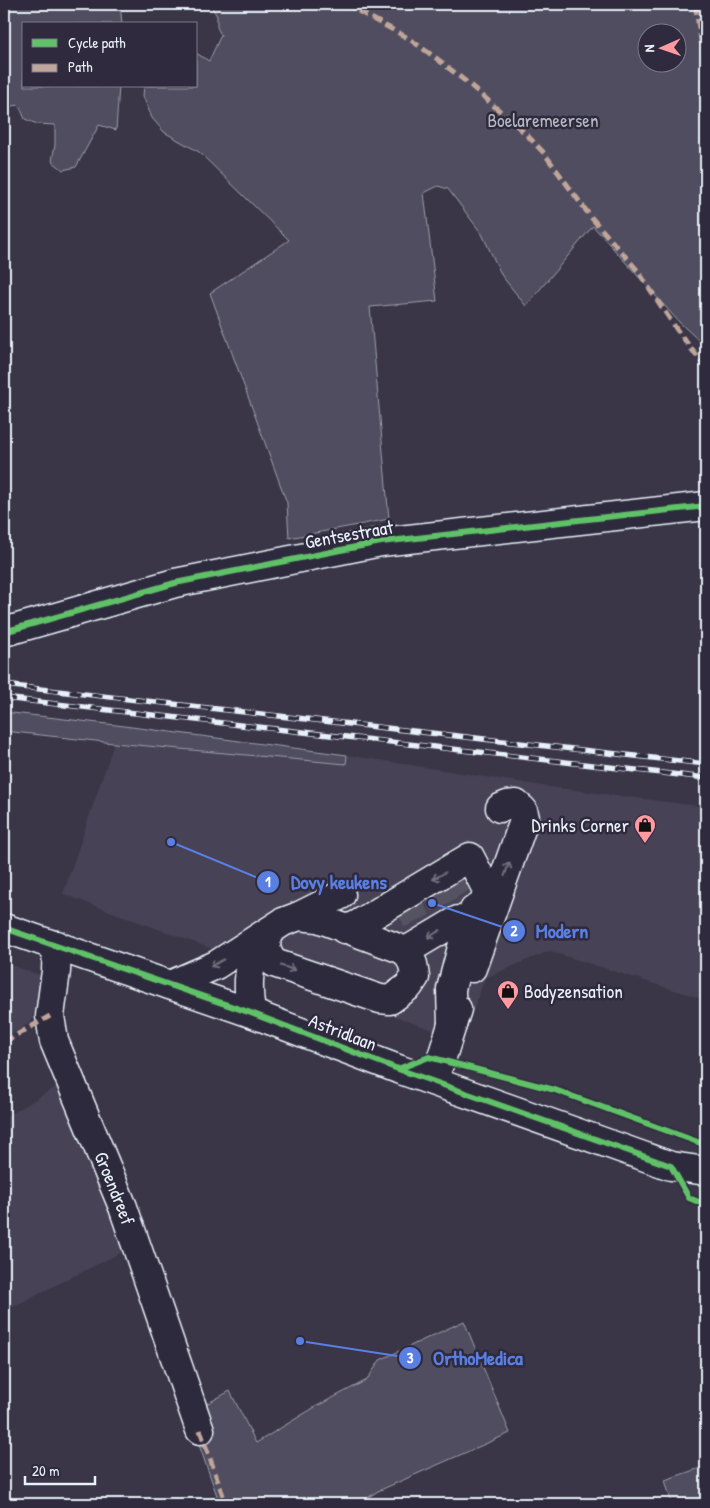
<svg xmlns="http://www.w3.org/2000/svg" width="710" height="1508" font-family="'Patrick Hand',sans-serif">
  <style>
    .built { fill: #464354 }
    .green { fill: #504e5f; stroke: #9ca0ac; fill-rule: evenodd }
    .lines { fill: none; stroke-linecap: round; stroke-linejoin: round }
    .minor-tunnel { stroke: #545262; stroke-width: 28; stroke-dasharray: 28 14; stroke-linecap: butt }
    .minor-casing { stroke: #e8f1f8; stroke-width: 31 }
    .major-casing { stroke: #e8f1f8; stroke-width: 31 }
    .minor { stroke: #2f2a3d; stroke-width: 28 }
    .major { stroke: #2f2a3d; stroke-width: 28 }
    .rail-casing { stroke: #e8f1f8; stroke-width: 5.5 }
    .rail { stroke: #2f2a3d; stroke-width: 4; stroke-dasharray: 11; stroke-linecap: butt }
    .quiet { stroke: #c0a59a; stroke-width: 5; stroke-dasharray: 10 5; stroke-linecap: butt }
    .cycleway-casing { stroke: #2f2a3d; stroke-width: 9 }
    .cycleway { stroke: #61c268; stroke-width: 6 }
    .oneway { stroke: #70707e }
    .labels { text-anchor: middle; stroke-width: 5; stroke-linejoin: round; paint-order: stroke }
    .park-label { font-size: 19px; fill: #b3b8c2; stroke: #2f2a3d }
    .street-label { font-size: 19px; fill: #e8f1f8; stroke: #2f2a3d }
    .poi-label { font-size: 19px; fill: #e8f1f8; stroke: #2f2a3d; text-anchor: end }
    .leader { fill: none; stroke: #5a7fe2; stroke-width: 2 }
    .callout-dot { fill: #5a7fe2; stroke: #2f2a3d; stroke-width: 2 }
    .mark-label { font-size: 15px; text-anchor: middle; font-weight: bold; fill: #fff }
    .callout-label { font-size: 20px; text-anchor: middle; font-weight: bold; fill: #5a7fe2; stroke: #2f2a3d; stroke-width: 5; stroke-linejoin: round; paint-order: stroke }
  </style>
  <rect width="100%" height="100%" fill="#3a3648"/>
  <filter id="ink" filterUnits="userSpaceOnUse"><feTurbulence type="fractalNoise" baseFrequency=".02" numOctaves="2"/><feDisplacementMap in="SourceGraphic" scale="10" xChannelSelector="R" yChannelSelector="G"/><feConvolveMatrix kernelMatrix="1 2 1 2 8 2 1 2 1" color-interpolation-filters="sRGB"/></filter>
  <g filter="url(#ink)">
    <path class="built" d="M114,743l232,21 1,-9 196,31 163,21v193l-157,-49 -64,27 -23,63 -399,-147z
      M4,963l42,14 -15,45 -27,17z
      M56,1087l70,163 -122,61v-193z"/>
    <path class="green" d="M4,4h116l2,20h-98v62h95l-3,44 -17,-5 -23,42 -13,3 -11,-9 3,-16v-20l-18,-1 -12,-5 -6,-14 -15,2z
      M210,4h496v343l-26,-24 -87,-97 -67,80 -24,-30 -20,-42 -34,-45 -10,-3 -14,7 13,108 -67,6 19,212 -100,19 -2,-35 -77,-210 79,-53 -90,-88 -35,-20 -12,-14 -9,-22 1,-10h52v-33l13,8 12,-26 -4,-8v-11zM648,32h30v30h-30z
      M4,712l112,13 231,30 -1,9 -232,-21 -110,-12z
      M464,1321l46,112 -132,58 -20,13h-138l-32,-90 42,-23 26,52 59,-36 52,-27 13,-20z
      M706,1466v38h-34l-7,-24z"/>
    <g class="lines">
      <path class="minor-tunnel" d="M450,869l23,42
        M432,880l21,42
        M405,896l21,43"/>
      <g class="minor-casing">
        <g id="minor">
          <path d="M4,632l171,-49 206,-41 325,-36"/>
          <path d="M299,916l42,-21"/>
          <path d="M344,929l11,-3 115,-69 17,33 -3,15 -10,5"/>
          <path d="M268,932c-3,13 -3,20 6,31l106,36 10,1 19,-14 6,-9 -2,-13 -7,-13"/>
          <path id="s1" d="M57,945l-1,26 -6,45 4,25 69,166 77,223"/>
          <path d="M472,968l53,-150 -2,-8 -7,-6 -9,1 -7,3"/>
          <path d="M170,985l46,-20 67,-43 16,-6 19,2 88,33 52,-31 7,16 -14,53 1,36"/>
          <path d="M251,1013c-4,-29 -3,-47 8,-75"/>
          <path d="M432,1080l9,-20 16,-51"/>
        </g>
      </g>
      <g class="major-casing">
        <path id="major" d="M4,928l247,85 147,56 273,97 35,5"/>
      </g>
      <use href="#minor" class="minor"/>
      <use href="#major" class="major"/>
      <g class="rail-casing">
        <path id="rail" d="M4,685l702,79
          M4,698l702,80"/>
      </g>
      <use href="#rail" class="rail"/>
      <path class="quiet" d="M345,4l63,34 28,20 33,26 55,48 20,21 46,63 48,55 39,59 29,38
        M695,4l11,66
        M4,1042l46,-26
        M200,1430l26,74"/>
      <g class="cycleway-casing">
        <path id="cycleway" d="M4,632l171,-49 206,-41 325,-36
          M4,928l247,85 147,56 273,97 18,32 17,7
          M398,1069l31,-12 126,33 151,55"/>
      </g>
      <use href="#cycleway" class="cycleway"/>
    </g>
    <defs><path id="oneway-shaft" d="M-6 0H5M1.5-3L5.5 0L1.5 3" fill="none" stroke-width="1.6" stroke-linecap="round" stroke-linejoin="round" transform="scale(1.25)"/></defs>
    <g class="oneway">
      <use href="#oneway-shaft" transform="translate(507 869) rotate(-71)"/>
      <use href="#oneway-shaft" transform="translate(439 876) rotate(150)"/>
      <use href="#oneway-shaft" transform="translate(434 934) rotate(149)"/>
      <use href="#oneway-shaft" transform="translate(217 963) rotate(151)"/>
      <use href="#oneway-shaft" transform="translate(288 968) rotate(19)"/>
    </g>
  </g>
  <defs>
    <g id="shop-pin" transform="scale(1.125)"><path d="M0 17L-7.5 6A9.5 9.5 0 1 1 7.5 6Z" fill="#ff9aa2" stroke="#2f2a3d"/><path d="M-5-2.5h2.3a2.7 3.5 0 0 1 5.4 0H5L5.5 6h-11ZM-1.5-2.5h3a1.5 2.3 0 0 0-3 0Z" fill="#111"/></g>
  </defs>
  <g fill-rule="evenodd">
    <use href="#shop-pin" x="645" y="825"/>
    <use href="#shop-pin" x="508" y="991"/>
  </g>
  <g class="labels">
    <g class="park-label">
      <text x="543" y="127">Boelaremeersen</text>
    </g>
    <g class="street-label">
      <text transform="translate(349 534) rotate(-10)" y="7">Gentsestraat</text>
      <text transform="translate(343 1032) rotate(21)" y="7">Astridlaan</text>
      <text dy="7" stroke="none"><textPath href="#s1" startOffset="256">Groendreef</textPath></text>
    </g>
    <g class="poi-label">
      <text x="629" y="832">Drinks Corner</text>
      <text x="524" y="998" text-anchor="start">Bodyzensation</text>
    </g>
  </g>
  <path class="leader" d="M171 842L268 882M432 903L514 931M300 1341L410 1358"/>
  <g class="callout-dot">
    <circle cx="171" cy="842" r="5"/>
    <circle cx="432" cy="903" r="5"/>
    <circle cx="300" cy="1341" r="5"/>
    <circle cx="268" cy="882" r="12"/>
    <circle cx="514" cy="931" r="12"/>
    <circle cx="410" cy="1358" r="12"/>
  </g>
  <g class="mark-label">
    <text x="268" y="887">1</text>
    <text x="514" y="936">2</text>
    <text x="410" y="1363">3</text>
  </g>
  <g class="callout-label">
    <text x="339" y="889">Dovy keukens</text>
    <text x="562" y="938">Modern</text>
    <text x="478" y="1365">OrthoMedica</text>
  </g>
  <rect width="710" height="1508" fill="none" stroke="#2f2a3d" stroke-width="20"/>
  <rect x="10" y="10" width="690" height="1488" fill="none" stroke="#e8f1f8" stroke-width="2" filter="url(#ink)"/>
  <rect x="22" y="22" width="175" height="65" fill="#2f2a3d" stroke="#797a88"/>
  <rect x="32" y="39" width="25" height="8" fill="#61c268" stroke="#797a88"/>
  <text x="68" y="48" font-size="15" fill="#e8f1f8">Cycle path</text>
  <rect x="32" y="64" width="25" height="8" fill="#c0a59a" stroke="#797a88"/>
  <text x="68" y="72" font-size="15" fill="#e8f1f8">Path</text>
  <g transform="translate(662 48) rotate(268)"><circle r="24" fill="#2f2a3d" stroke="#797a88"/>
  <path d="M0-4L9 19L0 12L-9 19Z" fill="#ff9aa2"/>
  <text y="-8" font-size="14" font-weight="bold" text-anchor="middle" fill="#e8f1f8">N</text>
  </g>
  <path d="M25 1476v8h70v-8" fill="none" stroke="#e8f1f8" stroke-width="2.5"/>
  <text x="32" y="1476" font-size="15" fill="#e8f1f8" stroke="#2f2a3d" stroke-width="4" paint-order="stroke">20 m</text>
</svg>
